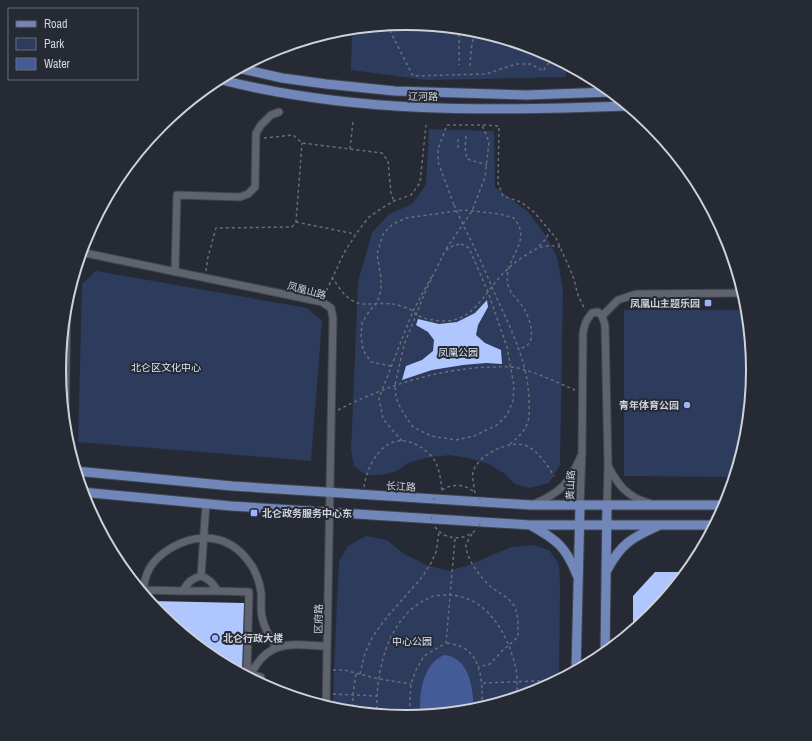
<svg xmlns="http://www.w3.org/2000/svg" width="812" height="741" font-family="'Archivo Narrow','Noto Sans SC',sans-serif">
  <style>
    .green { fill: #2d3b5d }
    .water { fill: #445b98 }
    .building { fill: #afc6fe }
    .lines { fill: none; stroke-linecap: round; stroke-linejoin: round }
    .minor-casing { stroke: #41454d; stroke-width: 9 }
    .major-casing { stroke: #41454d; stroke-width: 11 }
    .path { stroke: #6b6e77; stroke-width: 1.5; stroke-dasharray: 3 3; stroke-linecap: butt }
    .minor { stroke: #5e636e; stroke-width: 7 }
    .major { stroke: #7287b9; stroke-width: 9 }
    .path-bridge { stroke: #6b6e77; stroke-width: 1.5; stroke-dasharray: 3 3; stroke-linecap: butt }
    .poi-dot { fill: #98b5fd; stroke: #262a34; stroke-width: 1.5 }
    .labels { text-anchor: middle; stroke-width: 4; stroke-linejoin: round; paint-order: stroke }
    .street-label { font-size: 10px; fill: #cfd2d9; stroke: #262a34 }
    .poi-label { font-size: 10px; font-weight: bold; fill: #cfd2d9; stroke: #262a34; text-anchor: end }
    .park-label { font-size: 10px; fill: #dce5f7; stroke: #262a34 }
    .rim { fill: none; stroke: #cfd2d9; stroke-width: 2 }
  </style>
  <rect width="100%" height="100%" fill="#262a34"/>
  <path class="green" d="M406,23l68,7 65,20 27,14v13l-140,3 -75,-10 1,-42z
    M429,129l65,2 1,56 33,25 18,24 11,21 6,32 -3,176 -11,18 -19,5 -15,-4 -10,-10 -16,-10 -21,-6 -18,-3 -24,3 -16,4 -13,9 -15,4h-16l-12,-9 -3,-15 7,-169 14,-49 17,-19 23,-10 14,-19z
    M96,271l211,37 15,13 -11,140 -233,-19 4,-158z
    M624,310h124l5,61 -6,68 -12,38 -111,-1z
    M366,536l21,4 17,14 23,11 22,6 20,-6 42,-18 22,-2 16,5 10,14 1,20 -1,97 -20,11 -65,19 -68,7 -73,-8 1,-44 5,-104 9,-16z"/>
  <path class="water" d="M444,655c26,2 30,36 29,56l-52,6c-3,-21 1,-53 23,-62z"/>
  <path class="building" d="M487,300l1,7 -10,18 -2,10 9,8 16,7 1,14 -16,-1 -23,2 -31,5 -30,10 4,-14 16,-6 11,-9 1,-11 -6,-8 -12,-7 2,-6 21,5 18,-2 18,-9z
    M655,572h33l-36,44 -19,15v-35z
    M152,601l92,2 -2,72 -29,-16 -53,-43 -8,-9z"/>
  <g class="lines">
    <g class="minor-casing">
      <path id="minor" d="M80,252l242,50 9,6 2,10 -7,390
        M175,272l2,-77 63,2 8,-3 7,-7 1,-54 5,-8 10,-10 8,-3
        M602,316l16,-16 18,-6 108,-1
        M65,434l2,-136
        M608,466c10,19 19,31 41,37
        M206,504l-5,72c9,3 12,8 17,15l31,1 -2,82h4
        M534,504c28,-12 35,-21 47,-48
        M580,505l2,-53 1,-118c1,-9 3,-14 9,-21l6,-1 4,4 3,9 3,140 -1,40
        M143,590l40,1c5,-9 8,-12 18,-15
        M183,591h35
        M143,595c1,-22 8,-35 28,-47 27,-16 58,-14 78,14 2,3 5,6 6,10 3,6 5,14 6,20 1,8 -1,17 1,25 2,11 8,21 14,30
        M261,685v-8l-10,-3c18,-36 42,-29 76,-28
        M311,703l15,1"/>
    </g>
    <g class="major-casing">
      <path id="major" d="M238,68l44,10 44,6 69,7 132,4 84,-3
        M218,79c134,35 274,32 411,27
        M75,471l157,15 299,19h195
        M81,492l150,14 299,19h185
        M532,526c25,14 34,21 45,49
        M607,570c14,-26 24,-32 51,-44
        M605,655l2,-150
        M576,672l4,-167"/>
    </g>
    <path class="path" d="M387,25l26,51 73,-2 30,-10h15l12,7 10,-14
      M459,28v37
      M470,66l1,-16 4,-20
      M483,125l16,1 -1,57 5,13 18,6 13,10 22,26 17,38 5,19 7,15
      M466,136l-1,12 2,11 20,6
      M264,138l29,-3 9,8 80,10 6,8 3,32 3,8
      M458,148v-12
      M350,149l3,-28
      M296,222l59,12
      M464,227c12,22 21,44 31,67 15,34 33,67 34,106 0,7 1,15 -1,21 -3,11 -11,17 -19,24
      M461,244l8,4 19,44 19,55 7,39 -1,15 -6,14 -10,10 -23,11 -18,4 -25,-4 -18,-9 -12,-18 -5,-11 -1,-13 9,-40 22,-55 19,-39 9,-6z
      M539,246l7,-7 4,-9
      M446,249l26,-38 13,-34 4,-35 -7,-17h-35l-9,24v13l16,43
      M206,271l2,-14 8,-29 76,-1 4,-5 6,-79
      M332,277c8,12 17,28 34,27 9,0 18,-1 27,0 6,1 15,4 20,7 4,3 -1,2 4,4 9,5 20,6 30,6 26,-2 36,-25 52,-43 8,-9 17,-17 27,-23 11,-8 21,-11 34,-8
      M324,296l20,-43 12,-19 12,-16 14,-10 12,-7 17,-6 9,-12 6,-58
      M391,366l-20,-4 -8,-12 -2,-14 1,-13 8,-13 7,-7 4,-13v-12l-4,-24 6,-20 10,-10 13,-6 57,-8 37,4 14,4c2,3 5,7 6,11 5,19 -17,33 -12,56 2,8 7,12 12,18 7,8 13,24 11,35 0,3 -3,6 -4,8l-8,3
      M338,410c47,-24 99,-41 152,-43 9,0 19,-1 28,1 20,5 38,14 57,22
      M402,441l-19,-22 -4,-21 34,-87 20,-37
      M364,487c4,-27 24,-59 55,-41 6,4 14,10 17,17 4,9 5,19 6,28
      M442,490c10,-7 24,-6 33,3
      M475,493c-1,-7 -3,-14 -2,-21 5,-18 38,-33 54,-26 12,6 20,19 27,30
      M435,527c11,14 29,14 42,2
      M472,534c-2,3 -5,8 -6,11 -1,13 16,34 25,42 8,6 16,9 22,17 6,9 5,22 5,33l-16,14 -12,13 -12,3
      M447,643c5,1 11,2 15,4 22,11 20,42 20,62
      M333,670h11l35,9 32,5
      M360,674l5,-21 8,-17 14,-19 36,-41 8,-13 5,-11 3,-20
      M483,683l78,-3
      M333,694l44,2
      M352,713l1,-19 3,-21
      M355,713h22
      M377,715c-2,-42 10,-100 54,-118 5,-2 12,-2 18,-2 37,1 58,37 66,70 3,11 2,22 2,33
      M409,718l2,-34 5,-14 8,-14 22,-13 9,-105"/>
    <use href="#minor" class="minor"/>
    <use href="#major" class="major"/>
    <path class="path-bridge" d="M454,205l10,22
      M479,497l3,6
      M433,500l4,-5
      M431,517l2,6
      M479,526l3,-6"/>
  </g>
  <g class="poi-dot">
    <rect x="704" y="299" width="8" height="8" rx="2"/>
    <circle cx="687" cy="405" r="4"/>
    <rect x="250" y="509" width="8" height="8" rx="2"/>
    <circle cx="215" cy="638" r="4"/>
  </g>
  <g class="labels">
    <g class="street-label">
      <text transform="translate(423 96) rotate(1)" y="4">辽河路</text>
      <text transform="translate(307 290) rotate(15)" y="4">凤凰山路</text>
      <text transform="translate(570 485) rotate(-88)" y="4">黄山路</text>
      <text transform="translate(401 486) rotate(4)" y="4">长江路</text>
      <text transform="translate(318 619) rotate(-89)" y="4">区府路</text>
    </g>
    <g class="poi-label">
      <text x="700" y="307">凤凰山主题乐园</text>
      <text x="679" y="409">青年体育公园</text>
      <text x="262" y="517" text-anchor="start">北仑政务服务中心东</text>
      <text x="223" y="642" text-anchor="start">北仑行政大楼</text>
    </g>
    <g class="park-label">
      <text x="458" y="356">凤凰公园</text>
      <text x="166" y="371">北仑区文化中心</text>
      <text x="412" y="645">中心公园</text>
    </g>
  </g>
  <path d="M0 0H812V741H0ZM66 370a340 340 0 1 1 680 0a340 340 0 1 1-680 0Z" fill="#262a34" fill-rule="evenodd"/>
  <path class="rim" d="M66 370a340 340 0 1 1 680 0a340 340 0 1 1-680 0Z"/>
  <rect x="8" y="8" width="130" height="72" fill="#262a34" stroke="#6a6d76"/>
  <rect x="16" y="21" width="20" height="6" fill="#7287b9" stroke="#6a6d76"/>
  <text x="44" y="28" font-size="12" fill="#cfd2d9">Road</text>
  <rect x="16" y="38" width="20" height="12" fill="#2d3b5d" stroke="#6a6d76"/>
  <text x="44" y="48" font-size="12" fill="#cfd2d9">Park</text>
  <rect x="16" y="58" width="20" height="12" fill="#445b98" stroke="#6a6d76"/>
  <text x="44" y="68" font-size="12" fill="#cfd2d9">Water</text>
</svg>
